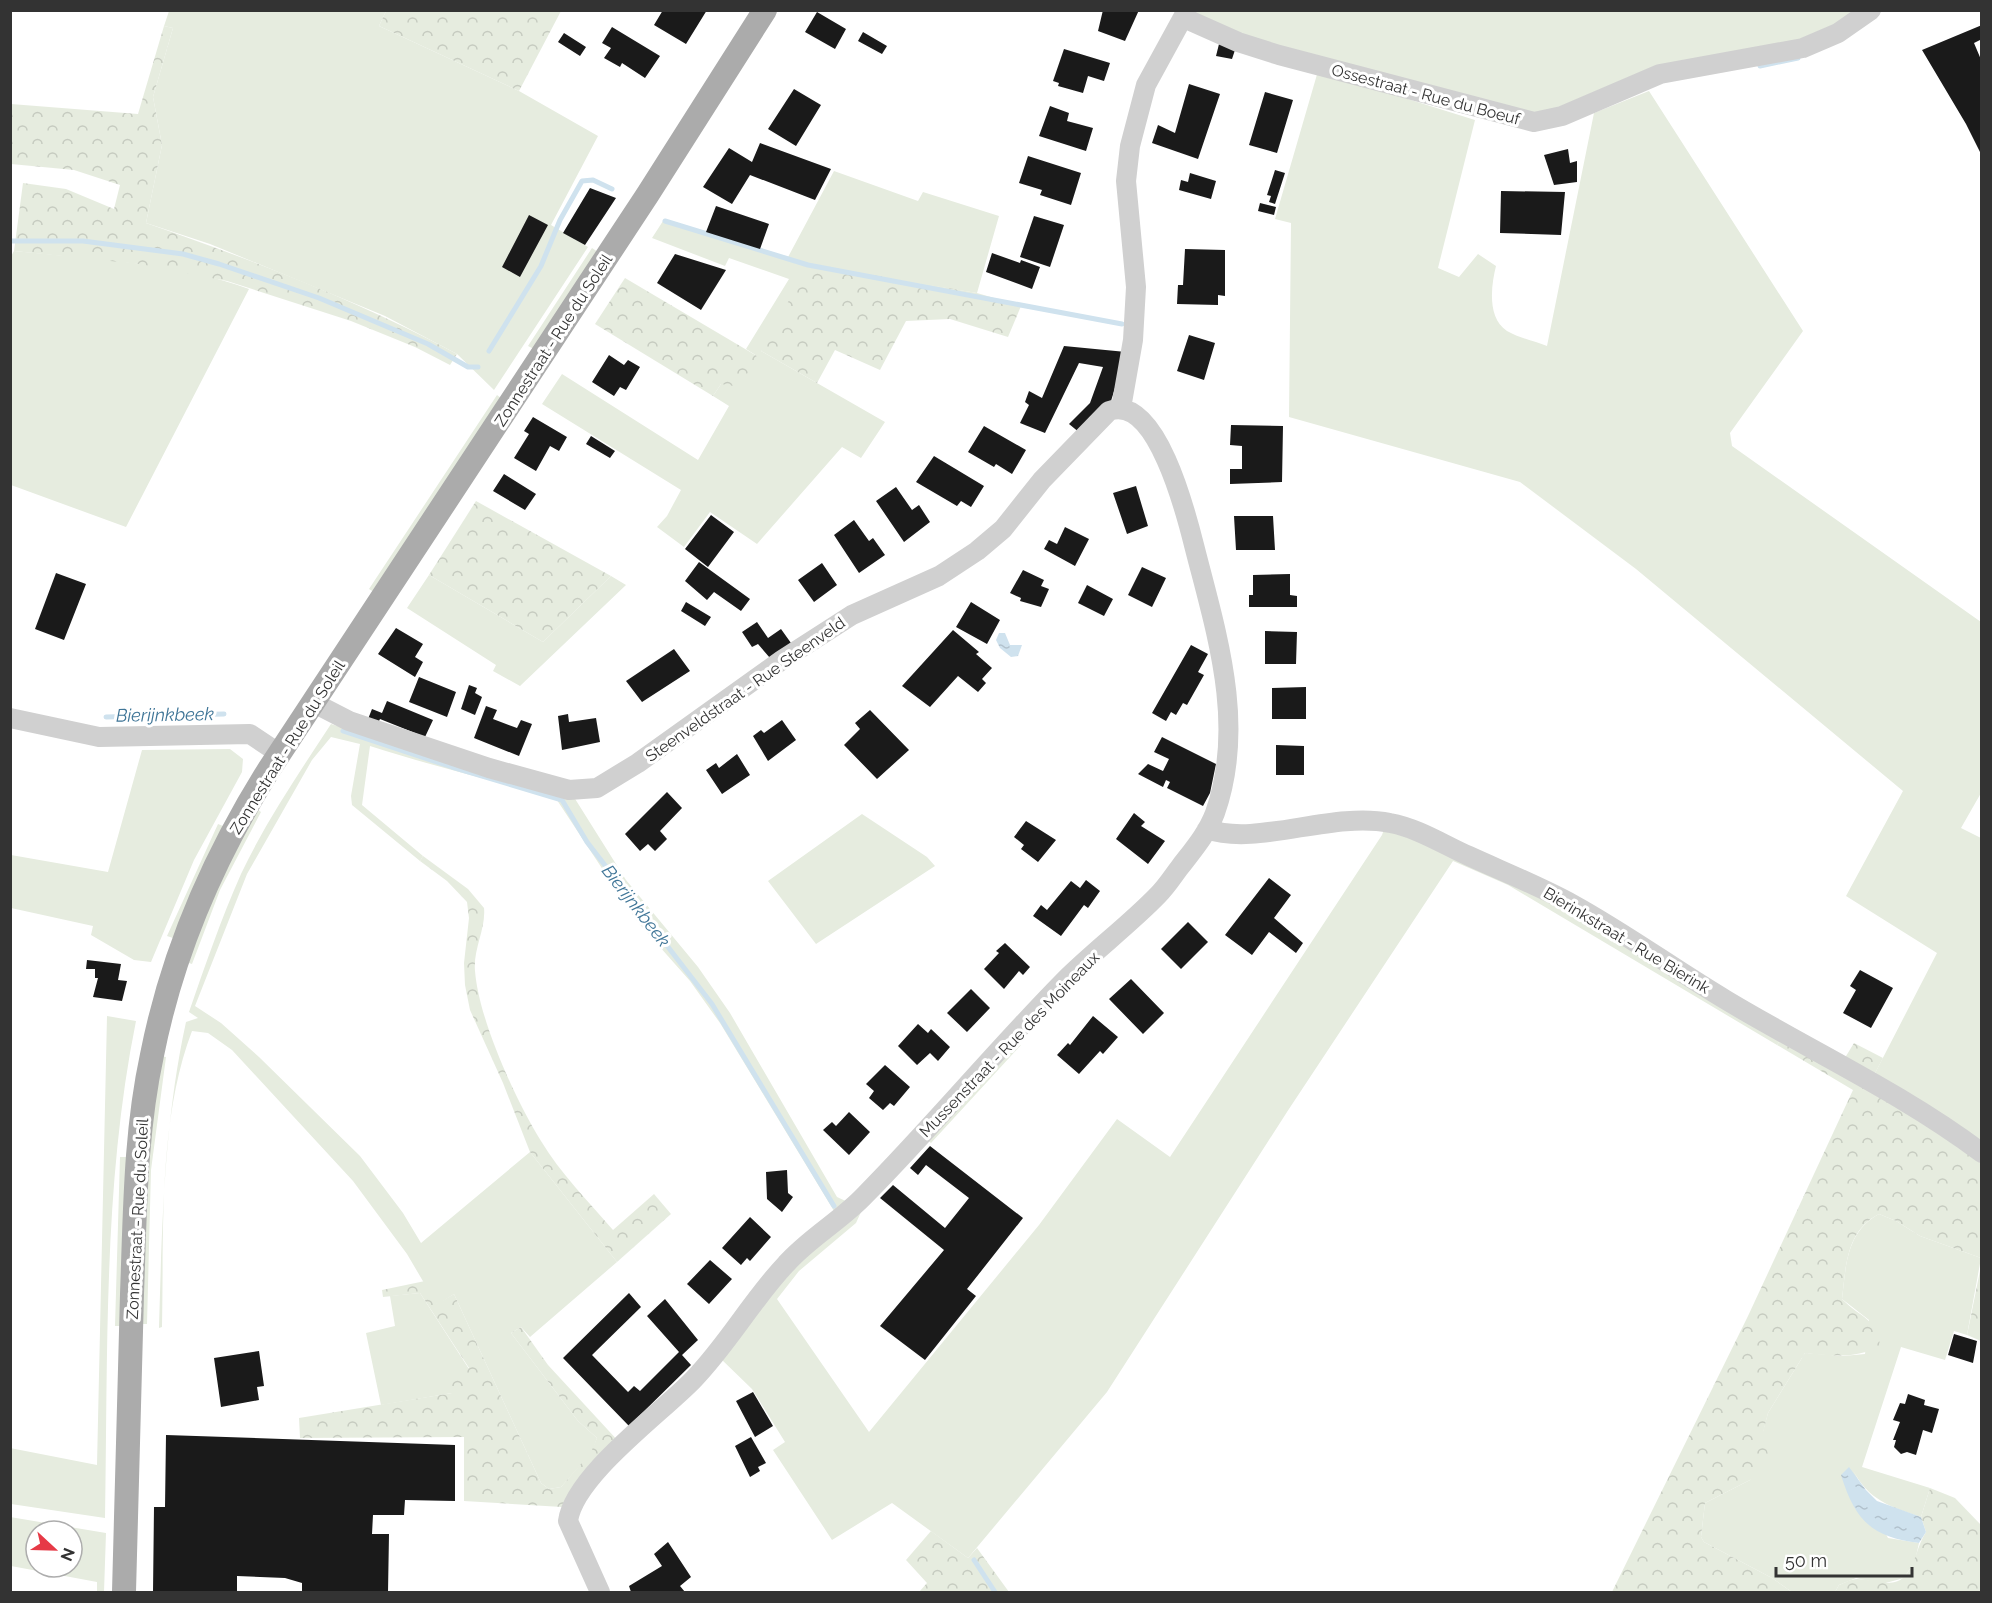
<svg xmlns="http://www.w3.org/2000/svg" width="1992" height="1603" font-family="Raleway,sans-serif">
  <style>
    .green { fill: #e6ecdf; fill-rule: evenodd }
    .forest { fill: url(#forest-crowns) }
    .water { fill: url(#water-ripples) }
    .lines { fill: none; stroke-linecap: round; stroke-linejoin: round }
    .stream { stroke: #cfe2ee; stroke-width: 5 }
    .building { fill: #1a1a1a }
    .minor { stroke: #d0d0d0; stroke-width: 20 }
    .major { stroke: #ababab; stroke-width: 24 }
    .labels { text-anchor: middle; stroke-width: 6; stroke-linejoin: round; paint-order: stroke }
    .street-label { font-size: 16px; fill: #333; stroke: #fff }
    .water-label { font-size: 18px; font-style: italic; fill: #3f7597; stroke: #fff }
  </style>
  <defs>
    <pattern id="forest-crowns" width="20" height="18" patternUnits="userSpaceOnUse" patternTransform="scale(1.5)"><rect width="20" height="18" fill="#e6ecdf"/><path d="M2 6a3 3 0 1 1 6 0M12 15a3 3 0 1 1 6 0" fill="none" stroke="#c6cbc0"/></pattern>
    <pattern id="water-ripples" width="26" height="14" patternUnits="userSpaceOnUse" patternTransform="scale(1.5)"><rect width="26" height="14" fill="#cfe2ee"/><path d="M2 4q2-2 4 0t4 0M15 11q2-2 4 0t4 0" fill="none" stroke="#b2c2cd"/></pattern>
  </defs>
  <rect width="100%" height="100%" fill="#fff"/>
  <path class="green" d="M169,11h217l-7,15 140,65 79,45 -47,89 37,22 -94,143 -37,-36 -72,-38 -175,-72 -64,-21 16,-78 -9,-48 20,-69 -9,-2z
    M1196,11h662l-34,23 -279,82 -229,-54 -118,-43z
    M1318,71l157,49 -37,148 21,9 19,-23 18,12c-5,20 -9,52 11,65 12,7 28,10 40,15l47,-233 55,-22 154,240 -73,102 2,13 249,176v171l-20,35 20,10v309l-109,-68 65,-126 -91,-57 57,-105 -267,-222 -116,-87 -231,-65 2,-194 -16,-4z
    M834,171l84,30 5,-9 76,24 -22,77 -129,-21 -87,79 124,71 -24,36 -19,-11 -85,97 -47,-32 -26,35 -27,-20 10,-11 14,-26 -139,-86 20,-30 136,86 31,-54 -16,-10 8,-12 36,-28 -11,-7 43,-70 -60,-21 -4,8 -73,-28 11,-17 124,38z
    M592,248l6,4 -64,97 -6,-3z
    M14,251c78,8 161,11 235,38l-123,238 -115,-42 -1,-227z
    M497,395l4,3 -127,194 -5,-3z
    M429,575l114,67 68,-66 15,9 -106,101 -27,-15 3,-6 -89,-57z
    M331,724l215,68 -2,4c-58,-18 -116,-31 -174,-50l-8,59 61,51 -3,5 -68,-56 -1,-9 9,-52 -29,-7 -19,23 -65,114 -52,132 26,17 38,34 101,99 43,57 18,30 109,-91 87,110 -87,75 -9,-10 -10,6 67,88 19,17 -5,14 -31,35 -12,2 -8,-6 -87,-189 -17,11 -30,-51 -54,-73 -121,-131 -24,-17 -16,-2c-34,89 -28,201 -30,296l-3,1c3,-104 5,-205 27,-306l12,-4 -9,-6c16,-46 32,-93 52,-138 25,-53 58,-101 90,-150z
    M230,749l13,10 -1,13 -48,88 -43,102 -17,-2 -43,-25 2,-9 -82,-18v-53l97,17 34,-122z
    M553,794h19l54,86 72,87 32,46 107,184 13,6 -16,8 -114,-188 -30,-42 -54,-61z
    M257,809l4,3 -41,78 -28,74 -6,-2 17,-46z
    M862,814l65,43 8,9 -119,78 -48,-63z
    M218,824l5,2 -50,112 -6,-2z
    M1385,826l132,56 266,154 -6,9 -269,-160 -55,-24 -166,251 -180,280 -139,166 -76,-55 -60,37 -59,-90 12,-8 -33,-53 -32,-31 65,-86 81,-71 -10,22 -57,48 -22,28 92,133 170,-207 78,-106 53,38 212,-322z
    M107,1016l29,5c-33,163 -28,331 -31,497l-94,-14 -1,-56 87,17z
    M1015,1040l6,5 -90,98 -5,-4z
    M161,1056l5,1 -15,113 -4,154h-6l5,-155z
    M120,1157h7l-6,169h-6z
    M1879,1214l17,7 24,15 61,22 -14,77 -13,-4 -9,29 -44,-13 -39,120 68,21 -9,29c-30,-10 -53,-17 -68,-47l35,68 31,5 -4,18 -11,17 -22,6 -26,-6 -17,7 -4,7h-43l-20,-14 -68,-36 -3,-5 4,-34 45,-23 18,-67 37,-60 38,3 22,-2 4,-34 -27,-21c4,-33 4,-67 37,-85z
    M420,1293l49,76 -17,24 -71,12 -15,-72 29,-7 -5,-30z
    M10,1517l96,16 -2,59h-7v-10l-86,-16zM36,1531h36v36h-36z"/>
  <path class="forest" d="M386,11v-1l175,1 -42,80 -140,-65z
    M164,26l9,2 -20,69 9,48 -16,78c107,37 212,78 311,131l-7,11 -35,-18 -64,-26 -124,-40 -88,-17 -125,-13 9,-68 43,6 48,20 6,-24 -46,-15 -63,-6v-60l127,10z
    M809,264l168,29 44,13 -13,31 -58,-18 -44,2 -26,49 -45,-20 -18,33 -56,-32z
    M625,278l132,78 -17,31 -19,-3 -8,12 -118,-72z
    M476,501l135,75 -68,66 -114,-67z
    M423,856l45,33 16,19c2,21 -11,41 -9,63 4,49 40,128 66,170 19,32 48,61 72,89l41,-36 17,20 -54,48 -87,-110 -27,-69 -33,-73 -5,-25 -1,-22 5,-45 -2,-16 -20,-21 -27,-20z
    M1783,1036l60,25 11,-18 29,15 -11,21 109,68v111l-61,-22 -24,-15 -17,-7c-33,17 -33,52 -37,85 18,19 36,19 38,47 -24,13 -49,10 -75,7l-37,60 -5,20 6,25 -19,22 -45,23 -4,34 3,5 68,36 20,14h-180l136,-276 105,-226 -76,-45z
    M1981,1266v75l-14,-6z
    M425,1281l12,23 17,-10 87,189 8,6 12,-2 30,-35 6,-14 -19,-17 -67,-88 10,-6 27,38 72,78 -38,35 -20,29 -98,-6v-64l-164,1 -1,-20 153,-25 -1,-19 18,-6 -49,-75 -37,4 -1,-7z
    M1930,1488l25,10 26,27v67h-146l4,-7c5,-2 12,-6 18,-6 16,0 36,11 49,-4 10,-13 11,-29 20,-43l-5,-15z
    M931,1531l37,27 9,-10 32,44h-90l8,-9 -21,-23z"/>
  <path class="water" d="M999,633h6l5,12h12l-4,11 -7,1 -11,-9 -4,-8z
    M1849,1467l17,23 11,11 44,16 5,15 -7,11c-48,-6 -64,-23 -78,-68z"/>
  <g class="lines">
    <path class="stream" d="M1760,66l38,-8
      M665,221l143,44 314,59
      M10,241h73l100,13 36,10 100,34 109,46 40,23h10
      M489,351l52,-85 19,-46 22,-39 11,-1 19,9
      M106,717l118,-3
      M343,731l109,36 110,33 25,42 125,162 122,202
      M974,1560l21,32"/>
  </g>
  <path class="building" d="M663,10h44l-21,34 -32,-19z
    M1103,10h36l-14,31 -27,-10z
    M817,12l29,17 -11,20 -30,-17z
    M1982,25v14l-8,4 8,19 -2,90 -14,-28 -44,-74z
    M612,27l48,29 -15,22 -23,-15 -2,4 -16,-9 7,-10 -9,-5z
    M863,32l24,14 -5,8 -24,-13z
    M564,33l22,14 -6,9 -22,-14z
    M1219,44l16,6 -3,9 -16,-3z
    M1064,49l46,14 -6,18 -16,-5 -5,17 -25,-7 1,-3 -6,-2z
    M1189,84l31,10 -22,65 -46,-16 6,-18 17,8z
    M794,89l27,16 -25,41 -28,-17z
    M1265,92l28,8 -16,53 -28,-8z
    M1050,106l19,7 -2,8 26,7 -7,23 -47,-15z
    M760,143l71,26 -16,31 -65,-25 -18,29 -29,-17 26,-39 23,14z
    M1568,149l2,14 7,-2v21l-23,3 -10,-30z
    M1028,156l53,17 -10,32 -31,-10 2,-5 -23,-7z
    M1275,170l10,3 -10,31 -6,-2 2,-6 -4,-1z
    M1190,173l26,8 -5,18 -32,-9 2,-10 7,2z
    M590,188l26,10 -31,47 -22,-12z
    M1501,191l64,1 -4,43 -61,-2z
    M1260,203l16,4 -2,8 -16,-4z
    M716,206l53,18 -9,25 -54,-17z
    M529,215l19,10 -28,52 -18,-10z
    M1034,216l30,9 -14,42 -30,-10z
    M1185,249l40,1v46l-7,-1v10l-41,-1 1,-19h5z
    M992,253l28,10 1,-3 19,7 -8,22 -46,-17z
    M675,254l51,16 -25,40 -44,-27z
    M1189,335l26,8 -11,37 -27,-9z
    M1064,346l62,6 -15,49 -31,32 -11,-9 21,-21 13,-36 -24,-4 -34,70 -25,-10 9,-18 -4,-3 4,-11 13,7z
    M609,355l15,10 4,-5 12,7 -14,23 -6,-3 -6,9 -22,-14z
    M533,417l34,20 -8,14 -9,-5 -14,25 -22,-13 15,-24 -5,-3z
    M1231,425l52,1 -1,56 -52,2v-15h12v-23l-12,-1z
    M984,426l42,24 -14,24 -16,-10 -2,3 -26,-15z
    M591,436l24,15 -5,7 -24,-14z
    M934,456l50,30 -13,21 -10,-6 -4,5 -41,-24z
    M504,474l32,20 -11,16 -32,-19z
    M1136,486l12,40 -21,8 -14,-41z
    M896,487l16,23 7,-5 11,17 -26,20 -28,-41z
    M711,515l23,17 -26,35 -23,-18z
    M1234,516h39l2,34h-39z
    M854,520l15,21 4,-3 12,17 -26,18 -25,-38z
    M1065,527l24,12 -14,27 -31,-17 5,-9 8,4z
    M699,562l51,37 -9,12 -27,-19 -7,8 -22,-19z
    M822,563l15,22 -23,17 -16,-22z
    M1142,567l24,11 -14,29 -24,-12z
    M1023,570l21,10 -3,6 8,3 -8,18 -21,-6 1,-3 -11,-5z
    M56,573l30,11 -22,56 -29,-11z
    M1290,574v21l7,1v11h-48v-12h4v-20z
    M1087,585l26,14 -9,17 -26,-13z
    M686,602l25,15 -6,9 -24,-15z
    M971,602l29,18 -13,24 -31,-17z
    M757,622l11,16 13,-9 10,14 -21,15 -12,-14 -6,3 -10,-15z
    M396,628l27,16 -8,13 8,5 -8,15 -37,-23z
    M953,630l26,22 -3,2 16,14 -10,11 4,4 -8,9 -20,-16 -28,31 -28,-21z
    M1265,631l32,1 -1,32h-31z
    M1191,645l17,9 -10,18 6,3 -17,30 -4,-2 -7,12 -5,-3 -5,9 -14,-8z
    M674,649l16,22 -48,31 -16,-21z
    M419,677l37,15 -9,25 -38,-15z
    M469,685l8,3 -2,5 7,4 -7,18 -14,-6z
    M1306,687v32h-34v-31z
    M387,701l46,19 -8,17 -45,-18 -2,4 -10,-4 4,-10 10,4z
    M486,706l11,4 -4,9 24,9 4,-8 11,4 -13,32 -45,-18z
    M870,710l39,40 -32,29 -33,-34 16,-16 -5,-6z
    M568,714l1,8 27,-4 4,24 -38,8 -4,-34z
    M782,720l14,20 -28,21 -15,-25 8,-6 3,3z
    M1162,737l54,27 -6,29 -7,13 -36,-18 3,-6 -4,-2 -3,7 -25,-13 10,-10 15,7 6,-12 -15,-7z
    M1276,745l28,1v29h-28z
    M737,754l13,21 -28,19 -16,-24 10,-7 3,5z
    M667,792l15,16 -22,23 7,8 -12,12 -7,-7 -8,7 -15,-17z
    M1134,813l11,9 -4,4 24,15 -17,23 -32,-25z
    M1026,821l30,19 -18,22 -17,-13 3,-4 -10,-8z
    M1269,878l22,17 -17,23 29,25 -7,10 -27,-21 -17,23 -27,-20z
    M1086,880l14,11 -12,17 -4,-3 -23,31 -28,-20 8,-11 6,5 24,-29 9,7z
    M1188,922l20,20 -27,27 -20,-20z
    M1005,943l25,24 -7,8 -4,-4 -15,18 -20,-20 15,-16 -3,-2z
    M87,960l34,4 -3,16 9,1 -5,20 -29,-4 5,-19h-3v-9h-9z
    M1860,970l33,18 -22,40 -28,-15 13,-23 -6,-4z
    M1131,979l33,34 -21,21 -34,-35z
    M971,989l19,19 -23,24 -20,-19z
    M1093,1016l25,21 -15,17 -3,-3 -21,23 -22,-19 11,-12 2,2z
    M918,1024l10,9 3,-4 19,18 -12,14 -8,-8 -13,12 -19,-19z
    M885,1065l25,22 -16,19 -4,-3 -7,7 -14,-12 5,-7 -8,-7z
    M849,1112l21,20 -21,23 -26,-25 9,-8 4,4z
    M930,1146l93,72 -56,71 9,7 -51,64 -45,-34 64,-76 -64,-52 13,-13 52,43 24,-30 -43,-33 -8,10 -8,-7z
    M787,1170l1,23 5,4 -11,15 -15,-13 -1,-27z
    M750,1217l21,20 -21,24 -3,-3 -6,7 -19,-17z
    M710,1260l22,19 -23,25 -22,-20z
    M629,1293l12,14 -49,48 36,37 6,-6 6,5 39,-39 -32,-36 18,-17 33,41 -16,15 9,10 -62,61 -66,-68z
    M1954,1334l23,7 -4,22 -25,-8z
    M259,1351l5,35 -7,1 2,13 -38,7 -7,-49z
    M753,1392l20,34 -18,11 -19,-36z
    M1908,1394l17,6 -1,5 15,4 -7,24 -9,-3 -7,25 -9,-3 -6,2 -7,-7 2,-7h-3l7,-18 -7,-2 7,-17 5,1z
    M166,1435l289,10v56l-50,-1 -1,15h-31l-1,19h17l-1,58h-86v-9l-17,-5 -48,-2v16h-84l1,-85h11z
    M751,1437l15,26 -8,4 2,4 -10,6 -15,-31z
    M668,1542l23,35 -11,9 5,6h-54l-2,-6 33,-20 -8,-12z"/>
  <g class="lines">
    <path class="minor" d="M1184,18l54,24 41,13 255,67 28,-6 98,-42 143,-26 35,-15 33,-23
      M1121,408l12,-68 3,-53 -10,-106 4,-35 16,-61 41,-75
      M314,703l35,18 140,47 80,22 28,-2 41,-25 144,-103 70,-45 87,-39 38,-25 26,-22 39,-49 67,-69c48,-18 78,106 86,138 22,86 51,176 20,264 -8,21 -22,37 -35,54 -7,9 -13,19 -22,28 -29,30 -64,56 -94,86 -68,69 -130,144 -198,213 -24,26 -56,43 -80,70 -34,36 -58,80 -93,116 -33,34 -119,96 -125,141l32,71
      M10,718l89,19 151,-3 30,20
      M1207,829c50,18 124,-18 183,-6 28,5 54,22 79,33 35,16 70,30 103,48 53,29 102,65 154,96 85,51 176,93 256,153"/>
    <path class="major" d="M124,1592c3,-99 5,-199 8,-298 3,-80 3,-161 20,-239 20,-101 61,-196 116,-284l380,-577 117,-184"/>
  </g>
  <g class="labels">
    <g class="street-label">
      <text transform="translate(1426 94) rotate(15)" y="6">Ossestraat - Rue du Boeuf</text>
      <text transform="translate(553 340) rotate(-57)" y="6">Zonnestraat - Rue du Soleil</text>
      <text transform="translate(745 689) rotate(-35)" y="6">Steenveldstraat - Rue Steenveld</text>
      <text transform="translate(287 747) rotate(-58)" y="6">Zonnestraat - Rue du Soleil</text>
      <text transform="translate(1627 940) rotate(31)" y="6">Bierinkstraat - Rue Bierink</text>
      <text transform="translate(1009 1044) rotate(-46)" y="6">Mussenstraat - Rue des Moineaux</text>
      <text transform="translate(137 1219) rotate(-87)" y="6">Zonnestraat - Rue du Soleil</text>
    </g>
    <g class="water-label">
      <text transform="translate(165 715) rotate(-1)" y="6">Bierijnkbeek</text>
      <text transform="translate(636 906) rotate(52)" y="6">Bierijnkbeek</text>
    </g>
  </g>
  <rect width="1992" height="1603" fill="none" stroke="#333333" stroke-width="24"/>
  <g transform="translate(54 1549) rotate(112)"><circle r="28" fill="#ffffff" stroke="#adadad" stroke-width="1.5"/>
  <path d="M0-4.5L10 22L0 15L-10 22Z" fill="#e63946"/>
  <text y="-9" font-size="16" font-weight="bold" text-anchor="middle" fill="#333333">N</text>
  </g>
  <path d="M1776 1567v9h136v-9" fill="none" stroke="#333333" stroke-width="3"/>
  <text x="1785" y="1567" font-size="18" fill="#333333" stroke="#ffffff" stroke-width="4.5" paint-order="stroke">50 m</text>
</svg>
